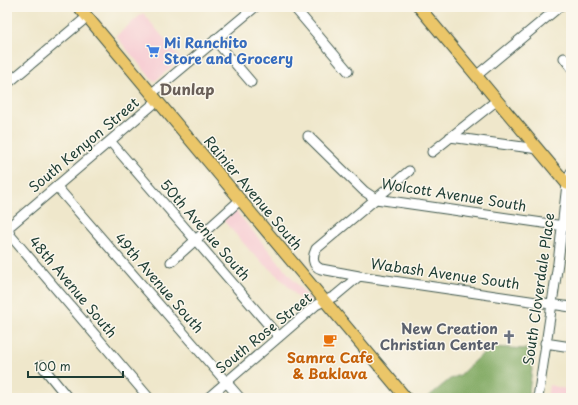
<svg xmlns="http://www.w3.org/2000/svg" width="578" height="405" font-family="'Playpen Sans',sans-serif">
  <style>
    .built { fill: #f7cfd4 }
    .forest { fill: #7fa860; stroke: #4f724a }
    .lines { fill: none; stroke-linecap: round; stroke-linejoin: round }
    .minor-casing { stroke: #3e564b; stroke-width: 11 }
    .major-casing { stroke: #3e564b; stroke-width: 13 }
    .minor { stroke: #fff; stroke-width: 9 }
    .major { stroke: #ebc669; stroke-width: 11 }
    .labels { text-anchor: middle; stroke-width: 3; stroke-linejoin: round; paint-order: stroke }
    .shop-label { font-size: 14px; font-weight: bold; fill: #366cbe; stroke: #fbf7ec; text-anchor: start }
    .street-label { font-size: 14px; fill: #1f3d34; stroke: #fbf7ec }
    .worship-label { font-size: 14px; font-weight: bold; fill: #5b616d; stroke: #fbf7ec; text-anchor: end }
    .food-label { font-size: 14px; font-weight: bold; fill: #c56008; stroke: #fbf7ec }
    .neighbourhood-label { font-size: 15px; font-weight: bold; fill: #695f58; stroke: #fbf7ec }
  </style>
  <rect width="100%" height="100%" fill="#fbf7ec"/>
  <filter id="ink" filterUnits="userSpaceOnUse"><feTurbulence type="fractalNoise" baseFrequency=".025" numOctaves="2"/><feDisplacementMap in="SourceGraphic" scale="8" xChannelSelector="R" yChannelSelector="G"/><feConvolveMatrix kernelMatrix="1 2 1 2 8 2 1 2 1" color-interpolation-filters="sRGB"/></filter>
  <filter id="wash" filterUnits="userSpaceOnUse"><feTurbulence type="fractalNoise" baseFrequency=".012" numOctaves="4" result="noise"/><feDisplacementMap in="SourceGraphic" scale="16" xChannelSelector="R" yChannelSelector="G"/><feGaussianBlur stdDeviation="0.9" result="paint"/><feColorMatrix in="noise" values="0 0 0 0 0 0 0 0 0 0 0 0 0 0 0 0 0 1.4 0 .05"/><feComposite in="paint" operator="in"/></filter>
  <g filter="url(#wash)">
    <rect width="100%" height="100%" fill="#efe7cb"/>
    <path class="built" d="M143,13l38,46 -27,23 -38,-46z
      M235,210l77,92 -5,5 -25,-27 -29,-26 -30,-34z
      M549,385l22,5v8h-24z"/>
    <path class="forest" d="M492,347l34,2 8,6 -6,43h-101l23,-19 10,-4 14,-14z"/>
  </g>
  <g filter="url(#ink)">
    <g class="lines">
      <g class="minor-casing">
        <path id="minor" d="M294,7l54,64
          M215,40l36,42
          M564,58l7,9
          M476,76l83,-69
          M7,84l80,-67
          M151,94l104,-87
          M308,136l56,55 12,8 195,28
          M450,137l88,12
          M110,141l169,196
          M432,152l64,-51
          M409,171l-93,78c-4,8 -4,17 5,20l38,7 212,31
          M57,187l183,211
          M11,225l146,-124
          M9,231l1,4 139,163
          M171,262l69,-62
          M545,343l26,4
          M42,366l26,32
          M208,398l108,-93 19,-9 24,-20
          M538,398l20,-135 9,-79 4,-12"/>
      </g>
      <g class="major-casing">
        <path id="major" d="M79,7l327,391
          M419,7l148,177"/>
      </g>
      <use href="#minor" class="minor"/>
      <use href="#major" class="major"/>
    </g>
  </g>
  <defs>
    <g id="supermarket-bare" transform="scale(1.08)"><path d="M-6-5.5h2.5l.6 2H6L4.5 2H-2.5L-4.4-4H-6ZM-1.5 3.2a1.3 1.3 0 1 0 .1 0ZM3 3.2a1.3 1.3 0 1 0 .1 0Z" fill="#3f7fe0" stroke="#fbf7ec" stroke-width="2.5" paint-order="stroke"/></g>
    <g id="church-bare" transform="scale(1.08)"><path d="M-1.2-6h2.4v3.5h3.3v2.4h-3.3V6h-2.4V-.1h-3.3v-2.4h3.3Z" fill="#6b7280" stroke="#fbf7ec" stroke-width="2.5" paint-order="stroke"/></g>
    <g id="cafe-bare" transform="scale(1.08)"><path d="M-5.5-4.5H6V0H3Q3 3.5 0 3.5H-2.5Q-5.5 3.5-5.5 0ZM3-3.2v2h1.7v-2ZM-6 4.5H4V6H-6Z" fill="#e8710a" stroke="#fbf7ec" stroke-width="2.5" paint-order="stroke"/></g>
  </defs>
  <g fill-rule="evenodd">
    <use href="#supermarket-bare" x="153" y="51"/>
    <use href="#church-bare" x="509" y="337"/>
    <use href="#cafe-bare" x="330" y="340"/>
  </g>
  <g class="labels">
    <g class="shop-label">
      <text x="164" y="48">Mi Ranchito<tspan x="164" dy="16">Store and Grocery</tspan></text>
    </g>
    <g class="street-label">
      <text transform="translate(84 145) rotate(-40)" y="5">South Kenyon Street</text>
      <text transform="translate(253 193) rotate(50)" y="5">Rainier Avenue South</text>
      <text transform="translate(454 195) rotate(9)" y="5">Wolcott Avenue South</text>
      <text transform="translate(205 230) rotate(49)" y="5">50th Avenue South</text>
      <text transform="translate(445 274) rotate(8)" y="5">Wabash Avenue South</text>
      <text transform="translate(159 283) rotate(49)" y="5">49th Avenue South</text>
      <text transform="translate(73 287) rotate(50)" y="5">48th Avenue South</text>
      <text transform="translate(539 289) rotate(-82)" y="5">South Cloverdale Place</text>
      <text transform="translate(264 333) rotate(-39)" y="5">South Rose Street</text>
    </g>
    <g class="worship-label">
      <text x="498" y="334">New Creation<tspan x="498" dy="16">Christian Center</tspan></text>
    </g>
    <g class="food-label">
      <text x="330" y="363">Samra Cafe<tspan x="330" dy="16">&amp; Baklava</tspan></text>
    </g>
    <g class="neighbourhood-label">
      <text x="187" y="95">Dunlap</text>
    </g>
  </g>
  <rect width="578" height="405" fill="none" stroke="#fbf7ec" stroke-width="24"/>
  <path d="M28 371v6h95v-6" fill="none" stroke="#1f3d34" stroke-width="2"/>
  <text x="34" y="371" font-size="12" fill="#1f3d34" stroke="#fbf7ec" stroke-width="3" paint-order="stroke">100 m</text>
</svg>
